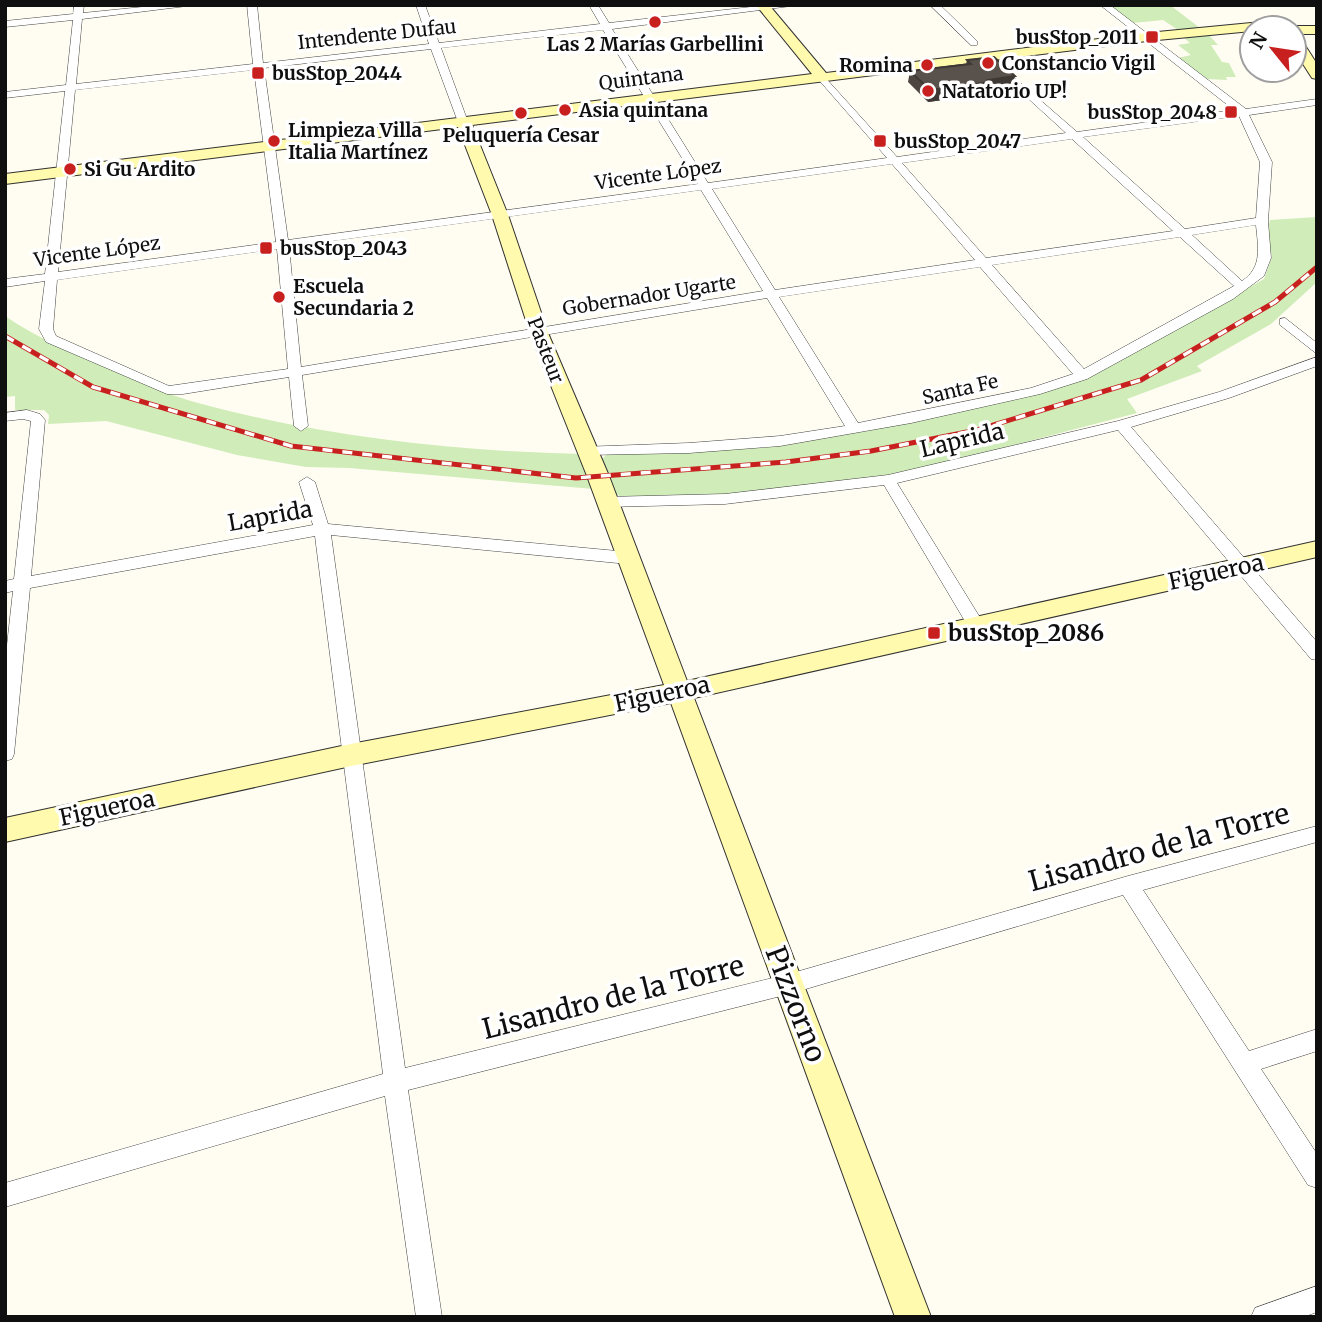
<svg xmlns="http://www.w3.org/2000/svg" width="1322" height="1322" font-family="Merriweather,serif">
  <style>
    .green { fill: #d0ecb8 }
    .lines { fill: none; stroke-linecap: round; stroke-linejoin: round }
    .street-casing { stroke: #424242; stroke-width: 1 }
    .secondary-casing { stroke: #313131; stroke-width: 2 }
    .street { fill: #fff; fill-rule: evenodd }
    .secondary { fill: #fffaad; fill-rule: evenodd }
    .rail-casing { stroke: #c8201f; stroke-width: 5 }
    .rail { stroke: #fff; stroke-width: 3.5; stroke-dasharray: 10; stroke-linecap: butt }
    .wall { fill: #4d4640 }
    .shaded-wall { fill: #3e3934 }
    .building { fill: #59514b; stroke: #3e3934; stroke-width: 2 }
    .poi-dot { fill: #c8201f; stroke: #fff; stroke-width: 2.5 }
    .labels { text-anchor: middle; stroke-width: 7; stroke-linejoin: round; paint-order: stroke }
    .far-street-label { font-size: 19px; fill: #0f0f0f; stroke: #fff }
    .far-poi-label { font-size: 19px; font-weight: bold; fill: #0f0f0f; stroke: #fff; text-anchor: start }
    .street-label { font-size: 23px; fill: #0f0f0f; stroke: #fff }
    .poi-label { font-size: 23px; font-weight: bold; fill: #0f0f0f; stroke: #fff; text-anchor: start }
    .near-street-label { font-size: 28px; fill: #0f0f0f; stroke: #fff }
  </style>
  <rect width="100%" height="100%" fill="#fffdf2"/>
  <path class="green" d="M1109,5h61l30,23 -22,2 -15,-10 -30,3z
    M1208,34l10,11h-7l11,17 7,1 7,14h-10l1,3 -20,-1 -29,-21 13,-3 -13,-10 12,-2 -7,-6z
    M1317,217v65l-46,42 -74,42 5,5 -75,28 10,14 -235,61 -176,21 -101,4 -9,-5 -16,-34 9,-7 167,-8 92,-14 172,-39 61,-21 163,-92 8,-22 -5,-25 3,-12z
    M5,316c32,22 68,37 104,52 29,13 59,27 89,35 125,34 255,48 384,51l12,35 -245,-21 -43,-1 -69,-12 -131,-34 -58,3 1,-9 -5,-5h-29v-14l-10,1z"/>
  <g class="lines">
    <g class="street-casing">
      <path id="street" d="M74,5h10l-1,8 79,-8h33l-113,14 -6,65 177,-20 -6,-59h10l6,58 166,-19 -13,-39h9l14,38 161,-19 -11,-19h9l11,18 160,-18h30l-187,24 96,154 179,-25 -69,-79 -1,-2 5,-3 75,83 169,-24 -68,-62v-4l3,-1 76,66 157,-22 -134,-105h10l136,104 71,-10v6l-68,10 23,47 -4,59 3,37 -7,18 -31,23 -146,80 -47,15 -129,29 -131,23 -91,7 -103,2 -7,-5 2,-3 108,-4 91,-7 65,-10 -78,-128 -465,77 6,51 -7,5 -7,-5 -5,-49 -106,17h-16l-121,-52 -7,-13 6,-48 -40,6v-8l40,-5 20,-183 -60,7v-6l61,-7 7,-65 -68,7v-6l68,-7zM603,30l95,154 -410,56 -24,-172 167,-19 27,73 5,3 5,-3 -27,-74zM254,70l22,172 -218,30 17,-182zM1239,116l21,46 -4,56 -71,11 -102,-92zM1072,139l101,92 -187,27 -84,-95zM892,164l83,96 -200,30 -63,-101zM701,190l62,101 -462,76 -12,-120zM1256,225c2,22 7,42 -14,56l-50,-46zM1180,237l54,49 -150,83 -92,-104zM277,249l11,120 -119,17 -113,-50 -3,-7 4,-49zM980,267l93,107 -42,14 -173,35 -79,-126z
        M930,5h10l37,36v4h-6z
        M1285,318l32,25v11l-37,-29v-6z
        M1317,357v9l-88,32 -98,29 186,215v18l-6,-1 -193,-229 -221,53 87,141 -9,6 -6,-2 -85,-143 -159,19 -119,3 -8,-5 8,-5 119,-3 163,-19 230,-54 101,-29z
        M27,410l13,4 5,6 -14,156 282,-51 -14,-43 8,-5 8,5 13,42 300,28 8,6 -8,6 -297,-29 74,533 384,-94 339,-98 189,-50v16l-174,48 106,161 68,-22v22l-56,18 56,85v34l-9,-3 -185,-290 -334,99 -381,96 34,227h-26l-31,-221 -380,111v-24l378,-109 -68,-538 -285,52 -16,166 -2,5 -7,2v-98l8,-72 -8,2v-12l9,-2 17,-158 -8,-2 -18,2v-8z
        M1317,1286v26l-14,5h-52l4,-9z"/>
    </g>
    <g class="secondary-casing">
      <path id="secondary" d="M756,5h13l57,68 321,-40 136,-13 7,4 -7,4h-31v3l-105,10 -675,84 36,90 40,118 61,143 78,205 630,-140v16l-623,141 237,619h-36l-224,-614 -320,63 -346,76v-24l346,-74 313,-59 -77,-209 -57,-143 -38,-118 -34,-88 -453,57v-10l807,-100z
        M1294,26h23v8h-23v-6h-5z
        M1294,35l5,1 18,28v15l-5,-1 -18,-28z"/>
    </g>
    <use href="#street" class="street"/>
    <use href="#secondary" class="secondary"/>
    <g class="rail-casing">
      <path id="rail" d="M5,336l88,51 198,59 285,32 210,-16 85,-11 106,-21 164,-50 134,-78 42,-35"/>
    </g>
    <use href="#rail" class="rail"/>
  </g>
  <path class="wall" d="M967,60l45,28 -23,3 -1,3 -60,8 -20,-20 2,-11 56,-7z"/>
  <path class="shaded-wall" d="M1015,76l-3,12 -23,3 -1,3 -60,8 2,-12 58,-10z"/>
  <path class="building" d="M994,57l21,19 -27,4 3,2 -61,8 -20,-19 61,-7 -4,-4z"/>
  <g class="poi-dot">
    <circle cx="655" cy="22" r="7"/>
    <rect x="1145" y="30" width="14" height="14" rx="3.5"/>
    <circle cx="988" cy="63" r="7"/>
    <circle cx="927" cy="65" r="7"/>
    <rect x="251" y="66" width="14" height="14" rx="3.5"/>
    <circle cx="928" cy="91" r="7"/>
    <circle cx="565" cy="110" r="7"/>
    <rect x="1224" y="105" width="14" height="14" rx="3.5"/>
    <circle cx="521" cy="113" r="7"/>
    <circle cx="274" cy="141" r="7"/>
    <rect x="873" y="134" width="14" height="14" rx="3.5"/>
    <circle cx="70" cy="169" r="7"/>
    <rect x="259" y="241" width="14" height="14" rx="3.5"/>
    <circle cx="279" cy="297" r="7"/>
    <rect x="927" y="626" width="14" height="14" rx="3.5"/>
  </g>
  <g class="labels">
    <g class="far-street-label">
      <text transform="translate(377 34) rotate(-6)" y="7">Intendente Dufau</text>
      <text transform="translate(641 78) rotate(-7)" y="7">Quintana</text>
      <text transform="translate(658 174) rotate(-8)" y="7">Vicente López</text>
      <text transform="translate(97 251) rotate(-8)" y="7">Vicente López</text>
      <text transform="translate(649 295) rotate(-9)" y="7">Gobernador Ugarte</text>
      <text transform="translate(546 350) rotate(69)" y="7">Pasteur</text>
      <text transform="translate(960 389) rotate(-13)" y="7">Santa Fe</text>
    </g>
    <g class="far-poi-label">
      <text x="1138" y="44" text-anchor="end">busStop_2011</text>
      <text x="655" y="51" text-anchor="middle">Las 2 Marías Garbellini</text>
      <text x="1002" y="70">Constancio Vigil</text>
      <text x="913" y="72" text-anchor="end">Romina</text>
      <text x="272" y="80">busStop_2044</text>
      <text x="942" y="98">Natatorio UP!</text>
      <text x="579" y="117">Asia quintana</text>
      <text x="1217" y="119" text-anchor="end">busStop_2048</text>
      <text x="288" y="137">Limpieza Villa<tspan x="288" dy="22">Italia Martínez</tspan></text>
      <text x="521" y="142" text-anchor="middle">Peluquería Cesar</text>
      <text x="894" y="148">busStop_2047</text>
      <text x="84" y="176">Si Gu Ardito</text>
      <text x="280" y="255">busStop_2043</text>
      <text x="293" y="293">Escuela<tspan x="293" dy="22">Secundaria 2</tspan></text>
    </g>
    <g class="street-label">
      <text transform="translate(962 440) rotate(-13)" y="8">Laprida</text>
      <text transform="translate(270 516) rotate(-10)" y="8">Laprida</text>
      <text transform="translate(1216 572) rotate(-12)" y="8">Figueroa</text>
      <text transform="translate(662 694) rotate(-12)" y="8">Figueroa</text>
      <text transform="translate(107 808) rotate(-12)" y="8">Figueroa</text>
    </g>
    <g class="poi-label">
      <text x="948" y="641">busStop_2086</text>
    </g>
    <g class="near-street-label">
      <text transform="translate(1159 847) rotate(-15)" y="10">Lisandro de la Torre</text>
      <text transform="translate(613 997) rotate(-14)" y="10">Lisandro de la Torre</text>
      <text transform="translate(796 1004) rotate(69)" y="10">Pizzorno</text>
    </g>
  </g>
  <rect width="1322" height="1322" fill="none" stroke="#0f0f0f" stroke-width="14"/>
  <g transform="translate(1273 49) rotate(300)"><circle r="33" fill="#ffffff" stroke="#9f9f9f" stroke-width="2"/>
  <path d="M0-5L12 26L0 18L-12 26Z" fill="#c8201f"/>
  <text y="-10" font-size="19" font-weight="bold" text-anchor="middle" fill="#0f0f0f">N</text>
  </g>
</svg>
